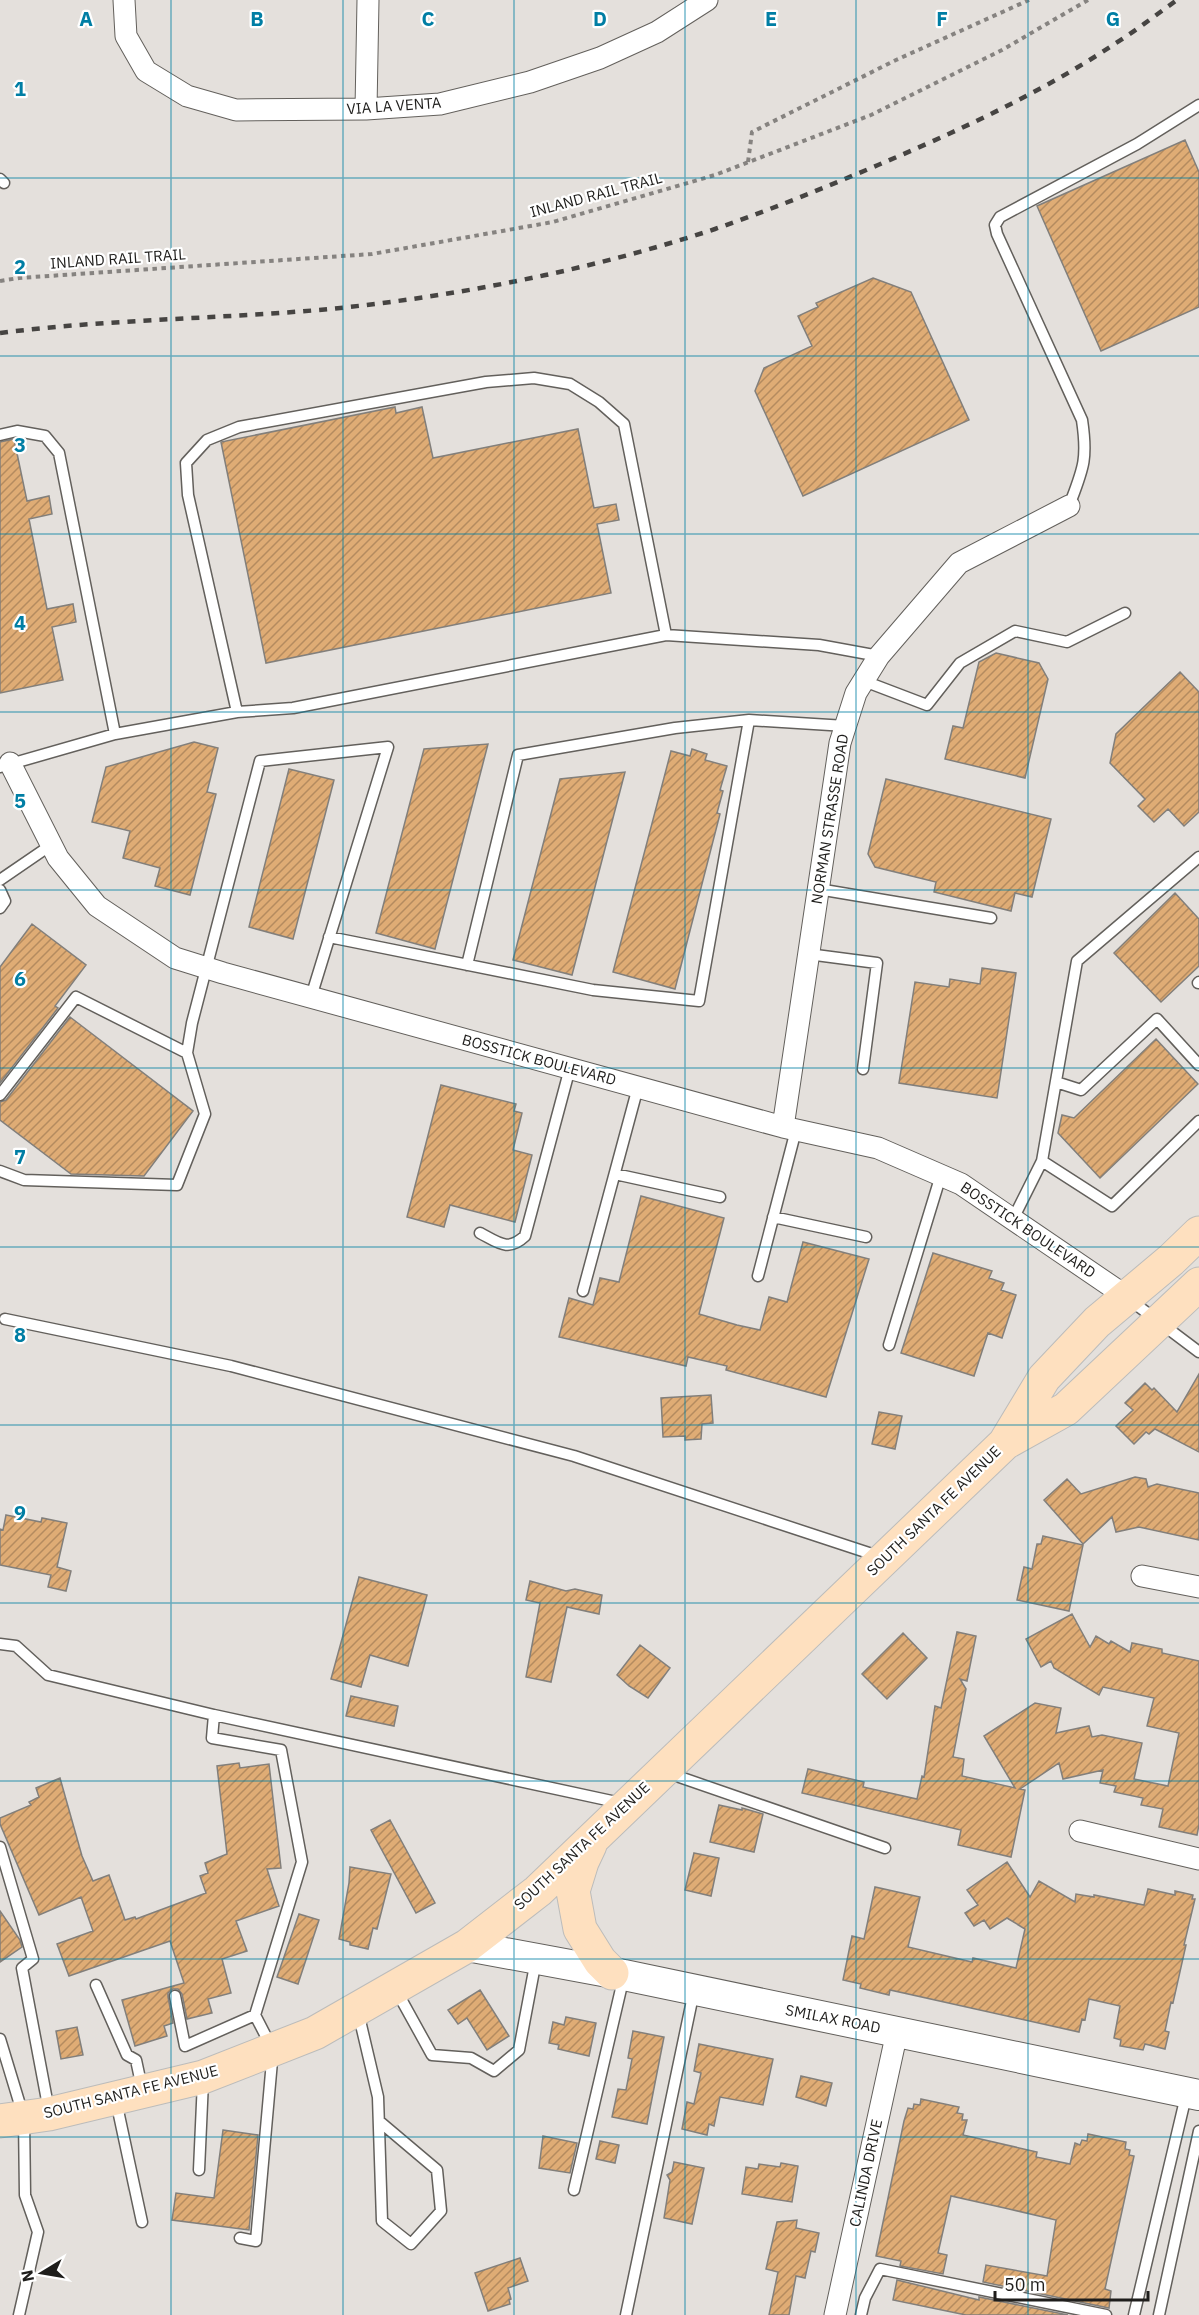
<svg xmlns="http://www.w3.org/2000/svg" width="1199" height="2315" font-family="'IBM Plex Sans',sans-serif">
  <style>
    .building { fill: url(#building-hatch); stroke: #827f7b; stroke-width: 1.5 }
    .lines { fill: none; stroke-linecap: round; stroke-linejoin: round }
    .lane-casing { stroke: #63605c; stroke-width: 13 }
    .street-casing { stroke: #63605c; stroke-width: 23 }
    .secondary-casing { stroke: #63605c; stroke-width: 32 }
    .primary-casing { stroke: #bcbcbb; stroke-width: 35 }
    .path { stroke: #868380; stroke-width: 4; stroke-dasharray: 4.5 4.5; stroke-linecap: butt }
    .lane { stroke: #fff; stroke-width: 10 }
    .street { stroke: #fff; stroke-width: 21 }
    .secondary { stroke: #fff; stroke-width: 30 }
    .primary { stroke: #fee0bf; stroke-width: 33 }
    .rail { stroke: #464442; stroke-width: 4.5; stroke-dasharray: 8 8; stroke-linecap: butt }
    .grid { fill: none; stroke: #007ea4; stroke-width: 1.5; stroke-opacity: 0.55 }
    .labels { text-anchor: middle; stroke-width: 4.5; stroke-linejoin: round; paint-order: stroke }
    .street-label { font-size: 15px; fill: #1f1e1c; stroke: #fff }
    .grid-label { font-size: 20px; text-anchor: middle; font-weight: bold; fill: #007ea4; stroke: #fff; stroke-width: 4.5; stroke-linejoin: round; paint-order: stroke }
  </style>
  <defs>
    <pattern id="building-hatch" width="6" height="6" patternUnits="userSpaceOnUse" patternTransform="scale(1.5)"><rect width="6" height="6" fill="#dfac75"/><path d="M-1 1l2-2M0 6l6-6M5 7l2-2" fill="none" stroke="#b48b5f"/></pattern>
  </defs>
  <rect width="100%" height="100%" fill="#e4e0dc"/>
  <path class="building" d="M1185,140l14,32v135l-98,44 -64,-145z
    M873,278l38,14 58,128 -166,76 -48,-105 9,-23 48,-22 -14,-30 20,-9 -2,-4z
    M395,407l1,6 26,-6 11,51 145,-29 16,79 22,-4 3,16 -22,4 14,69 -345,70 -45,-221z
    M14,439l13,62 22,-5 3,18 -23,5 18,90 26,-5 3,18 -24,5 11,53 -63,13v-251z
    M996,653l43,10 9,16 -23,99 -80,-19 8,-33 10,2 16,-66z
    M1180,672l19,20v120l-15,14 -16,-17 -14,13 -16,-16 7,-7 -35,-36 6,-29z
    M194,742l24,6 -11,44 9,2 -26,101 -35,-9 5,-18 -37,-10 7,-27 -38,-9 14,-55z
    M488,744l-53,205 -59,-16 48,-184z
    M692,749l15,5 -2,6 22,6 -7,24 3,1 -6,22 3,1 -45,175 -62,-17 58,-221 19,5z
    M289,769l45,11 -41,159 -44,-12z
    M625,772l-53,203 -59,-15 47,-181z
    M886,779l165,40 -19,78 -17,-4 -4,18 -77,-19 2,-10 -61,-15 -7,-13z
    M1175,893l24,26v47l-38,36 -47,-49z
    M32,924l54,41 -31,41 3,2 -58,75v-116z
    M982,968l34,5 -19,125 -98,-15 16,-101 34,5 1,-8 30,5z
    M70,1017l123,94 -49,65 -73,-2 -71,-54v-18l6,-2z
    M1156,1039l42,45 -98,94 -42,-45 4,-18 12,3z
    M441,1085l75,19 -2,7 8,2 -9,37 19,5 -17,67 -65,-17 -6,22 -37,-10z
    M641,1196l83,22 -25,96 38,11 23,5 9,-33 18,5 16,-60 66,17 -43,138 -100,-27 1,-4 -39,-9 -2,9 -127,-29 10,-39 24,7 7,-27 19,4z
    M933,1253l59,18 -3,7 15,5 -3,7 15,5 -14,43 -14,-5 -14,43 -73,-23z
    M1199,1374v78l-44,-23 -6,5 -3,-2 -12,12 -18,-18 17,-16 -8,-7 20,-20 7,7 2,-2 23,24z
    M711,1395l2,28 -11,1 -1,15 -16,1v-4l-22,1 -2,-39z
    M879,1412l23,4 -7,33 -23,-5z
    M1135,1477l11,2 2,8 9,-3 42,9v47l-60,-13 -23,5 -4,-15 -29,27 -39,-44 23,-21 14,15z
    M6,1515l35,7 1,-4 25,5 -10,44 14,4 -5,20 -18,-4 3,-12 -51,-10v-36l3,1z
    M1043,1536l40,9 -14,66 -52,-11 7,-33 8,2 5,-25h4z
    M359,1577l68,18 -19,71 -38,-11 -9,32 -30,-8z
    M530,1581l36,10 9,-2 27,6 -3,19 -32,-7 -16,75 -25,-5 14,-74 -14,-3z
    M1072,1614l18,33 6,-11 13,8 2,-3 19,11 2,-9 30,6v4l37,8v164l-2,10 -38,-8 4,-18 -22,-4 2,-7 -29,-6 2,-6 -16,-3 3,-13 -40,9 -4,-16 -39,26 5,1 -14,67 -53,-12 3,-15 -159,-37 6,-24 56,13 -1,5 54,12 5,-23 2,1 11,-71 6,2 16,-76 19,4 -9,45 -7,-2 6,10 -13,68 11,2 -2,17 53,12 -31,-52 51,-33 26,5 -5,25 33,-7 3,11 10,-2 40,8 -8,36 34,7 11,-53 -32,-7 7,-28 -51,-11 -4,8 -45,-27 -3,-7 -10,6 -15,-28z
    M903,1633l24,25 -40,41 -25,-25z
    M640,1645l30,23 -22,30 -19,-12 -12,-11z
    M351,1696l47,10 -4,20 -48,-10z
    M239,1763l1,5 29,-4 12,104 -14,1 12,37 -43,15 11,30 -25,8 9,34 -23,6 4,14 -25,6 -5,-25 -4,-5h-5l-5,4v4l5,26 -9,3 3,10 -32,10 -13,-46 62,-17 -14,-42 -101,35 -12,-32 36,-13 -12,-34 -42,18 -39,-91v-6l31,-13 -2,-3 10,-5 -3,-9 24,-10 22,78 11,25 16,-6 16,45 10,-3 1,2 70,-26 -6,-17 8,-3 -3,-10 22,-9 -10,-88z
    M719,1805l23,5v-2l21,6 -9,38 -44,-10z
    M390,1820l45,83 -19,10 -45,-83z
    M694,1853l25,5 -8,38 -26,-6z
    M1007,1862l23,35 9,-16 36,21 1,-8 18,3v-2l50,10 4,-16 27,6v-4l18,4 -1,4h3l-11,46h2l-13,58 -2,-1 -6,29 4,1 -4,17 -20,-5 -2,6 -23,-4 1,-6 -7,-2 6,-32 -31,-7 -4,21 -3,-1 -3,13 -189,-42 -1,5 -29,-7 1,-4 -18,-4 9,-44 12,3 11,-52 45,10 -12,50 64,15 1,-4 43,10 9,-39 -18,-11 -17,11 -6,-9 -10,6 -9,-13 13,-8 -11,-15z
    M350,1867l41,7 -14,55 -4,-1 -5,21 -18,-4v-3l-11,-3 10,-56z
    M0,1911l20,29 2,7 -22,15z
    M299,1914l20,6 -21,64 -21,-7z
    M480,1990l29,46 -22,14 -20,-32 -9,6 -10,-14z
    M566,2017l30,6 -7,33 -31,-7 1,-4 -10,-2 4,-21 11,3z
    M77,2027l6,28 -22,4 -5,-28z
    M633,2031l31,6 -17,87 -35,-7 6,-28 8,1 6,-31 -4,-1z
    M699,2044l74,15 -10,46 -43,-8 -6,29 -5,-2 -2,11 -25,-6 5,-27 7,2 7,-31 -7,-2z
    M801,2076l31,7 -6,23 -30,-9z
    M921,2099l38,8 -2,6 6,1 -1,6h5l-4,15 74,17 -1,5 34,7 5,-21 5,2 2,-5 5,1 1,-7 38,8 -1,7 5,1 -1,5 5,1 -29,133 6,2 -2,17 -126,-26 3,-17 61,11 9,-56 -47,-11 -58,-13 -13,57 9,2 -4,19 -43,-8 1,-5 -25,-5 28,-135 4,-13 5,1 1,-5 6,1z
    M223,2130l35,5 -9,95 -77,-10 4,-27 38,5z
    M543,2136l34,7 -7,30 -31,-5z
    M600,2141l19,4 -4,18 -19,-4z
    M674,2162l30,6 -12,56 -28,-6 6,-38 -3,-5 5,-3z
    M781,2163l17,3 -6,36 -50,-8 4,-27 12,2 1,-5 21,3z
    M797,2220l-1,8 23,5 -4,19 -4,-1 -6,27 -9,-2 -7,39h-20l9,-43 -12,-3 11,-47z
    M520,2258l8,23 -20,7 3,11 -2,1 1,4 -22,7 -13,-38z
    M897,2280l82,20v-3l89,18h-102l-73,-15z"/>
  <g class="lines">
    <g class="lane-casing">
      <path id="lane" d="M0,179l4,4
        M0,435l17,-4 28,5 14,17 56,281
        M1069,506c14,-37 19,-46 13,-86l-85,-186 -2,-9 5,-8 137,-73 62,-39
        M864,681l63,24 33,-42 55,-32 52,11 58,-29
        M237,712l-49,-217 -2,-32 21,-23 32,-13 247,-45 48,-4 36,6 29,18 25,22 42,211
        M0,767l115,-33 122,-22 56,-4 373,-73 153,10 60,11
        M0,880l51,-35
        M818,889l173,29
        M0,890l5,11 -5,7
        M329,937l264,53 106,11 50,-281 97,6
        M808,954l69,9 -14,106
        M467,965l51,-210 157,-27 74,-8
        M1198,983l1,-1
        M1056,1082l25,8 76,-71 42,46
        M0,1095l76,-98 111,56
        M1042,1161l70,45 87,-85
        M0,1171l24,9 153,5 28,-71 -18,-61 5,-30 68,-262 128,-14 -77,250
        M615,1174l105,23
        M773,1217l93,20
        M1013,1219l29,-58 35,-200 122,-104
        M480,1233c19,10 28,19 45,3l45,-168
        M758,1276l38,-146
        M583,1291l55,-204
        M1130,1300l69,52
        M5,1319l226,47 343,90 307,101
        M889,1345l52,-170
        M0,1644l16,2 32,29 166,40
        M668,1773l217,75
        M0,1847l33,112 -11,9 27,143
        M96,1985l31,70 9,5 6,28
        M396,1990l36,65 39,3 23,13 25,-21 17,-90
        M175,1996l10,50 70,-31 18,35 -17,191 -16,-3
        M358,2012l20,85 4,124 29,23 30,-33 -4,-41 -58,-49
        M255,2015l47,-153 -21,-112 -69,-12 2,-23 407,88
        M0,2039l24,79 1,77 13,37 -19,83
        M116,2101l26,121
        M199,2170l4,-89
        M574,2190l50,-214
        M626,2315l68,-324
        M861,2315l4,-17 15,-29 226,46
        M1134,2315l52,-219
        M1159,2315l40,-184"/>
    </g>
    <g class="street-casing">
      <path id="street" d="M124,0l2,36 20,35 41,25 49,14 130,-1 74,-5 90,-22 70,-24 57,-26 50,-32
        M366,109l2,-109
        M10,763l48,95 39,48 78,52 48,15 560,154 95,21 83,36 166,113
        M783,1127l57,-384 16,-50 23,-37 80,-93 110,-57
        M1142,1576l57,11
        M1080,1831l119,28
        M835,2315l62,-283"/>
    </g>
    <g class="secondary-casing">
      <path id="secondary" d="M467,1946l157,29 575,120"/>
    </g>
    <g class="primary-casing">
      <path id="primary" d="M1006,1441l38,-63 53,-56 74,-62 28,-27
        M590,1845l-8,17 -9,29 7,38 20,32 12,12
        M0,2121l49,-7 154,-37 112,-44 152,-87 71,-55 467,-448 61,-34 133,-125"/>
    </g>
    <path class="path" d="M748,162l4,-30 144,-72 133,-60
      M0,281l19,-3 353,-24 181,-32 162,-47 156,-60 131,-65 86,-50"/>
    <use href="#lane" class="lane"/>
    <use href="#street" class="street"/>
    <use href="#secondary" class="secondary"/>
    <use href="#primary" class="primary"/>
    <path class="rail" d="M0,333c109,-14 220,-14 330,-24 129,-13 261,-39 385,-80 55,-19 109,-41 163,-64 80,-34 165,-73 238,-122 21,-13 41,-29 61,-43"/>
  </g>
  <path class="grid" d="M171,0v2315M343,0v2315M514,0v2315M685,0v2315M856,0v2315M1028,0v2315M0,178h1199M0,356h1199M0,534h1199M0,712h1199M0,890h1199M0,1068h1199M0,1247h1199M0,1425h1199M0,1603h1199M0,1781h1199M0,1959h1199M0,2137h1199"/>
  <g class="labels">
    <g class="street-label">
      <text transform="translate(394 106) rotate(-4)" y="5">VIA LA VENTA</text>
      <text transform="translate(596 195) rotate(-15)" y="5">INLAND RAIL TRAIL</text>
      <text transform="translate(118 259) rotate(-4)" y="5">INLAND RAIL TRAIL</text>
      <text transform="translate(830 819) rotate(-81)" y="5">NORMAN STRASSE ROAD</text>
      <text transform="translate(539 1060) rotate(15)" y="5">BOSSTICK BOULEVARD</text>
      <text transform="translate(1028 1230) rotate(34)" y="5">BOSSTICK BOULEVARD</text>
      <text transform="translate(934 1511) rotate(-44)" y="5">SOUTH SANTA FE AVENUE</text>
      <text transform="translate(582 1846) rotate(-43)" y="5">SOUTH SANTA FE AVENUE</text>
      <text transform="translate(833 2019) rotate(11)" y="5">SMILAX ROAD</text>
      <text transform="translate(131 2092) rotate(-14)" y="5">SOUTH SANTA FE AVENUE</text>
      <text transform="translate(866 2173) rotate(-78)" y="5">CALINDA DRIVE</text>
    </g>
  </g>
  <g class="grid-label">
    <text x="86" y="26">A</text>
    <text x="257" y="26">B</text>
    <text x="428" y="26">C</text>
    <text x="600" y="26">D</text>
    <text x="771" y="26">E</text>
    <text x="942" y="26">F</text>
    <text x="1113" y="26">G</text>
    <text x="20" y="96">1</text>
    <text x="20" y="274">2</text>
    <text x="20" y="452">3</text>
    <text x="20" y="630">4</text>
    <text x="20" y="808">5</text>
    <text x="20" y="986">6</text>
    <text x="20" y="1164">7</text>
    <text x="20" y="1342">8</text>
    <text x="20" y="1520">9</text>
  </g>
  <g transform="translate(42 2273) rotate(259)" stroke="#ffffff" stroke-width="4.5" paint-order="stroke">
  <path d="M0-4.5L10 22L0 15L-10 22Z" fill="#1f1e1c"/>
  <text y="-9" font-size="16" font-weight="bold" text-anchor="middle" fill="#1f1e1c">N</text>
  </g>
  <path d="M995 2291v9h153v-9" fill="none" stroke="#1f1e1c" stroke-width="3"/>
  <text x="1004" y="2291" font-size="18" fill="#1f1e1c" stroke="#ffffff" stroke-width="4.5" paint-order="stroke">50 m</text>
</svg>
